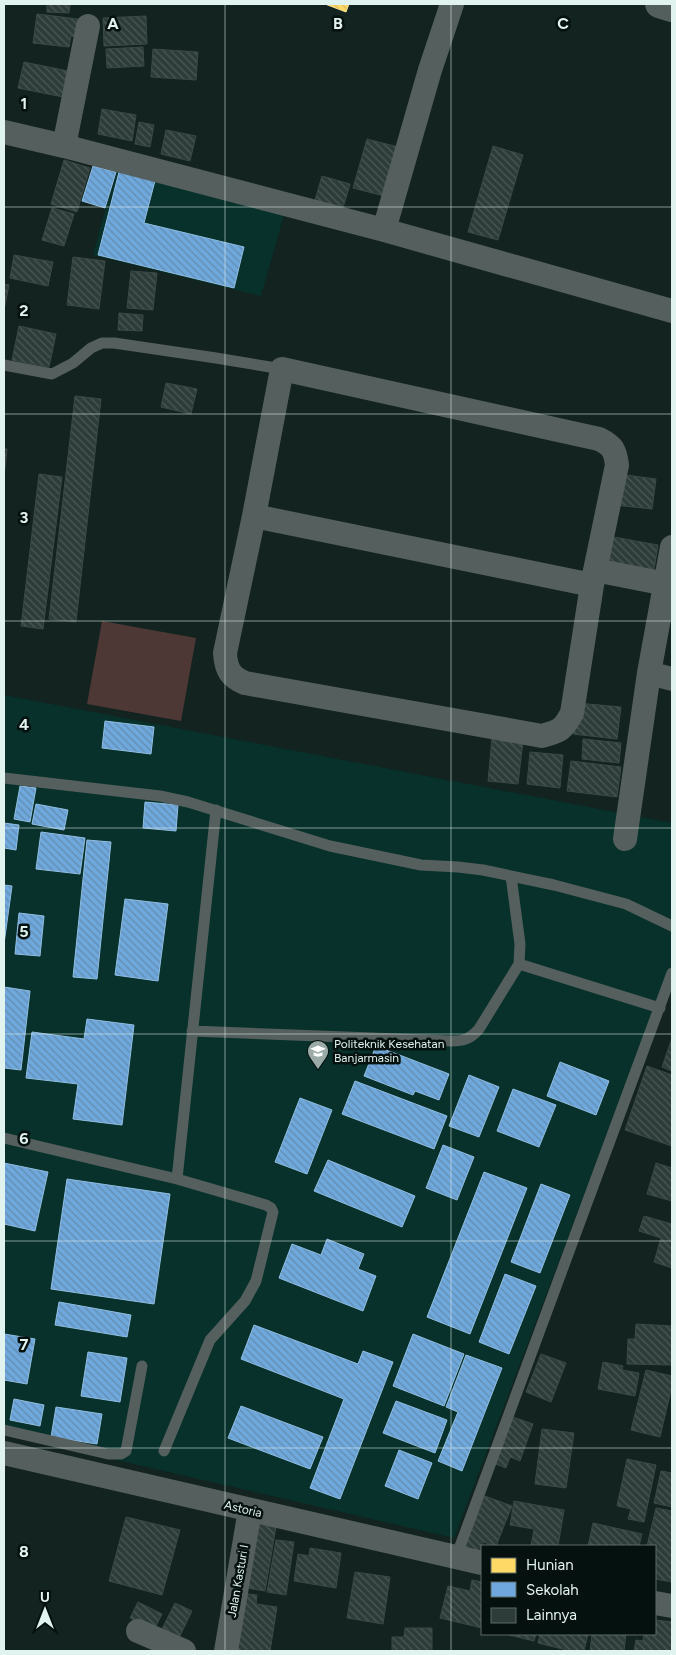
<svg xmlns="http://www.w3.org/2000/svg" width="676" height="1655" font-family="Figtree,sans-serif">
  <style>
    .built { fill: #07312a }
    .garden { fill: #4d3835 }
    .homes { fill: url(#homes-back-hatch); stroke: #f6e18f }
    .schools { fill: url(#schools-back-hatch); stroke: #91bee2 }
    .building { fill: url(#building-back-hatch); stroke: #3b4946 }
    .lines { fill: none; stroke-linecap: round; stroke-linejoin: round }
    .lane { stroke: #555f5d; stroke-width: 11 }
    .street { stroke: #555f5d; stroke-width: 24 }
    .primary { stroke: #525f5c; stroke-width: 28 }
    .grid { fill: none; stroke: #e1f3ef; stroke-width: 1; stroke-opacity: 0.55 }
    .labels { text-anchor: middle; stroke-width: 5; stroke-linejoin: round; paint-order: stroke }
    .poi-label { font-size: 12px; fill: #e1f3ef; stroke: #05110e; text-anchor: start }
    .street-label { font-size: 12px; fill: #e1f3ef; stroke: #05110e }
    .grid-label { font-size: 16px; text-anchor: middle; font-weight: bold; fill: #e1f3ef; stroke: #05110e; stroke-width: 5; stroke-linejoin: round; paint-order: stroke }
  </style>
  <defs>
    <pattern id="homes-back-hatch" width="6" height="6" patternUnits="userSpaceOnUse" patternTransform="scale(1.25)"><rect width="6" height="6" fill="#ffd966"/><path d="M-1 5l2 2M0 0l6 6M5-1l2 2" fill="none" stroke="#dabc60"/></pattern>
    <pattern id="schools-back-hatch" width="6" height="6" patternUnits="userSpaceOnUse" patternTransform="scale(1.25)"><rect width="6" height="6" fill="#6fa8dc"/><path d="M-1 5l2 2M0 0l6 6M5-1l2 2" fill="none" stroke="#628cb0"/></pattern>
    <pattern id="building-back-hatch" width="6" height="6" patternUnits="userSpaceOnUse" patternTransform="scale(1.25)"><rect width="6" height="6" fill="#2d3c39"/><path d="M-1 5l2 2M0 0l6 6M5-1l2 2" fill="none" stroke="#4b5956"/></pattern>
  </defs>
  <rect width="100%" height="100%" fill="#122320"/>
  <path class="built" d="M118,163l167,48 -24,85 -168,-41z
    M4,695l668,128v140l-218,575 -450,-104z"/>
  <path class="garden" d="M102,621l94,17 -15,83 -94,-17z"/>
  <path class="homes" d="M325,4h24l-3,8z"/>
  <path class="schools" d="M121,164l36,9 -13,50 100,24 -10,41 -136,-33z
    M93,166l23,6 -11,36 -23,-7z
    M105,721l49,6 -3,27 -49,-6z
    M20,786l16,2 -6,34 -16,-3z
    M145,802l33,3 -2,26 -33,-3z
    M36,804l32,6 -4,20 -32,-6z
    M4,823l15,2 -3,25 -12,-2z
    M41,832l44,6 -5,36 -44,-5z
    M87,840l24,2 -14,137 -24,-2z
    M4,885l8,1 -8,58z
    M125,899l43,5 -10,77 -43,-6z
    M19,913l25,3 -4,40 -25,-2z
    M4,987l26,4 -9,79 -17,-2z
    M87,1019l47,6 -12,100 -49,-6 5,-35 -52,-6 6,-46 52,7z
    M376,1046l73,28 -10,26 -24,-9 -2,4 -49,-19z
    M560,1062l49,19 -13,34 -49,-19z
    M469,1075l30,12 -20,50 -30,-11z
    M355,1081l92,35 -13,33 -92,-35z
    M513,1089l43,16 -17,42 -42,-16z
    M300,1098l32,12 -25,64 -32,-12z
    M443,1145l31,12 -17,43 -31,-12z
    M328,1160l87,36 -13,31 -88,-36z
    M4,1163l44,9 -13,59 -31,-7z
    M484,1172l43,16 -57,146 -43,-17z
    M67,1179l103,15 -16,110 -103,-15z
    M541,1184l29,11 -30,78 -29,-11z
    M327,1239l37,15 -6,15 18,7 -13,35 -84,-33 13,-34 29,11z
    M505,1274l31,12 -27,68 -30,-12z
    M59,1302l72,13 -4,22 -72,-12z
    M254,1325l104,39 5,-13 30,11 -53,137 -30,-11 34,-89 -103,-40z
    M4,1334l31,5 -8,45 -23,-4z
    M413,1334l51,20 -20,52 -51,-20z
    M88,1352l39,6 -7,44 -39,-6z
    M466,1355l36,13 -40,103 -24,-10 20,-49 -12,-5z
    M14,1399l30,6 -4,21 -30,-6z
    M396,1401l51,19 -12,33 -52,-20z
    M241,1406l82,31 -13,32 -82,-31z
    M56,1407l46,7 -5,30 -46,-7z
    M399,1450l33,13 -14,36 -33,-13z"/>
  <path class="building" d="M47,4h23l-1,9 -22,-1z
    M37,14l41,5 -3,18 -4,-1 -2,11 -36,-4z
    M146,16l1,28 -43,2 -1,-28z
    M143,47l1,19 -37,2 -1,-19z
    M153,49l45,3 -2,28 -45,-3z
    M24,62l44,9 -5,26 -45,-9z
    M102,109l34,6 -4,26 -34,-7z
    M139,122l15,3 -4,22 -15,-3z
    M166,130l30,6 -6,25 -29,-7z
    M367,139l31,8 -14,49 -31,-8z
    M493,146l30,9 -25,85 -30,-8z
    M64,160l26,8 -13,44 -26,-8z
    M322,176l28,8 -7,24 -28,-8z
    M52,208l22,6 -10,32 -22,-6z
    M14,255l39,7 -5,24 -38,-8z
    M73,257l32,4 -6,48 -32,-4z
    M131,271l26,2 -4,37 -26,-2z
    M4,284l5,1 -5,25z
    M119,313l24,2 -1,16 -24,-1z
    M19,326l37,8 -7,33 -37,-7z
    M166,383l31,6 -6,25 -30,-7z
    M75,396l26,3 -25,223 -27,-3z
    M4,449h3l-3,28z
    M39,474l23,3 -19,152 -22,-3z
    M618,474l38,5 -4,30 -38,-4z
    M608,536l50,9 -5,31 -51,-10z
    M577,703l44,4 -4,32 -44,-5z
    M492,738l31,3 -5,43 -30,-3z
    M583,739l38,4 -2,20 -37,-4z
    M530,752l33,3 -3,33 -33,-4z
    M571,761l50,6 -4,30 -50,-6z
    M672,1038v33l-10,-4z
    M647,1066l25,9v71l-47,-16z
    M656,1163l16,5v33l-25,-7z
    M644,1216l28,8v44l-18,-6 7,-24 -22,-7z
    M636,1324l36,2v39l-45,-1 1,-25h7z
    M541,1354l25,9 -15,39 -25,-10z
    M603,1362l20,4 -1,4 17,3 -4,23 -37,-7z
    M646,1370l26,6v10l-12,51 -29,-7z
    M510,1416l23,8 -13,37 -10,-4 -4,11 -13,-5z
    M542,1429l32,4 -8,55 -31,-4z
    M627,1459l29,6 -12,57 -16,-3 3,-10 -14,-3z
    M661,1471l11,2v34l-18,-4z
    M485,1496l27,10 -16,40 -13,-4 -4,12 -15,-6z
    M514,1501l50,9 -6,36h-27l3,-17 -24,-4z
    M656,1508l16,3v71l-17,-3v-33h-8z
    M126,1517l54,13 -18,65 -53,-14z
    M251,1523l25,4 -11,64 -24,-4z
    M593,1523l49,11 -3,12h-51z
    M276,1540l18,2 -8,53 -19,-3z
    M310,1548l31,5 -5,35 -42,-7 4,-27 11,2z
    M355,1572l35,5 -7,47 -36,-6z
    M472,1580l10,2v46l-42,-10 8,-32 22,5z
    M240,1593l17,2 -1,9 21,3 -7,44h-39z
    M138,1602l24,12 -8,16 -24,-12z
    M175,1603l17,8 -14,29 -17,-9z
    M655,1620l17,2v29h-38l2,-11 7,1 1,-7h11z
    M405,1628h27v23h-40v-14h12z
    M509,1634h27l-2,7 -25,-6z
    M540,1634h48l-4,17h-13l-33,-8z
    M592,1634h34l-2,17h-34z"/>
  <g class="lines">
    <path class="lane" d="M4,365l48,9 21,-11 18,-15 11,-5h12l102,15 66,11
      M4,778l156,18 28,6 142,44 91,19 37,2 25,3 71,15 72,19 46,22
      M519,964l141,44
      M192,1031l259,10c13,0 19,-2 28,-12l40,-65 1,-20 -9,-68
      M4,1138l173,41 89,26 5,3 2,4 -17,69 -11,20 -35,39 -46,111
      M177,1179l39,-369
      M4,1430l104,24h13l5,-3 16,-85
      M456,1557l216,-584"/>
    <path class="street" d="M4,132l60,14 320,84 288,81
      M64,146l24,-120
      M384,230l46,-160 22,-66
      M282,369l317,70c14,7 16,11 18,26l-25,120 -338,-69z
      M254,516l-29,137c1,16 5,24 20,30l297,53c18,-5 21,-6 30,-23l20,-128
      M595,570l71,14
      M649,673l23,6
      M625,839l24,-166 23,-126
      M4,1453l478,110
      M655,1603l17,3
      M138,1631l46,20
      M226,1651l24,-141"/>
    <path class="primary" d="M659,4l13,4"/>
  </g>
  <path class="grid" d="M225,4v1647M451,4v1647M4,207h668M4,414h668M4,621h668M4,828h668M4,1034h668M4,1241h668M4,1448h668"/>
  <defs>
    <g id="university-pin" transform="scale(1.125)"><path d="M0 17L-7.5 6A9.5 9.5 0 1 1 7.5 6Z" fill="#99aaa7" stroke="#05110e"/><path d="M0-5L7-2L0 1L-7-2ZM-4 1L0 2.5L4 1V4Q0 6-4 4Z" fill="#fff"/></g>
  </defs>
  <g fill-rule="evenodd">
    <use href="#university-pin" x="318" y="1051"/>
  </g>
  <g class="labels">
    <g class="poi-label">
      <text x="334" y="1048">Politeknik Kesehatan<tspan x="334" dy="14">Banjarmasin</tspan></text>
    </g>
    <g class="street-label">
      <text transform="translate(243 1509) rotate(13)" y="4">Astoria</text>
      <text transform="translate(238 1581) rotate(-80)" y="4">Jalan Kasturi I</text>
    </g>
  </g>
  <g class="grid-label">
    <text x="113" y="29">A</text>
    <text x="338" y="29">B</text>
    <text x="563" y="29">C</text>
    <text x="24" y="109">1</text>
    <text x="24" y="316">2</text>
    <text x="24" y="523">3</text>
    <text x="24" y="730">4</text>
    <text x="24" y="937">5</text>
    <text x="24" y="1144">6</text>
    <text x="24" y="1350">7</text>
    <text x="24" y="1557">8</text>
  </g>
  <rect width="676" height="1655" fill="none" stroke="#e1f3ef" stroke-width="10"/>
  <rect x="481" y="1545" width="175" height="90" fill="#05110e" stroke="#5d6b68"/>
  <rect x="491" y="1558" width="25" height="15" fill="#ffd966" stroke="#5d6b68"/>
  <text x="526" y="1570" font-size="15" fill="#e1f3ef">Hunian</text>
  <rect x="491" y="1582" width="25" height="15" fill="#6fa8dc" stroke="#5d6b68"/>
  <text x="526" y="1595" font-size="15" fill="#e1f3ef">Sekolah</text>
  <rect x="491" y="1608" width="25" height="15" fill="#2d3c39" stroke="#5d6b68"/>
  <text x="526" y="1620" font-size="15" fill="#e1f3ef">Lainnya</text>
  <g transform="translate(45 1610)" stroke="#05110e" stroke-width="4" paint-order="stroke">
  <path d="M0-4L9 19L0 12L-9 19Z" fill="#e1f3ef"/>
  <text y="-8" font-size="14" font-weight="bold" text-anchor="middle" fill="#e1f3ef">U</text>
  </g>
</svg>
